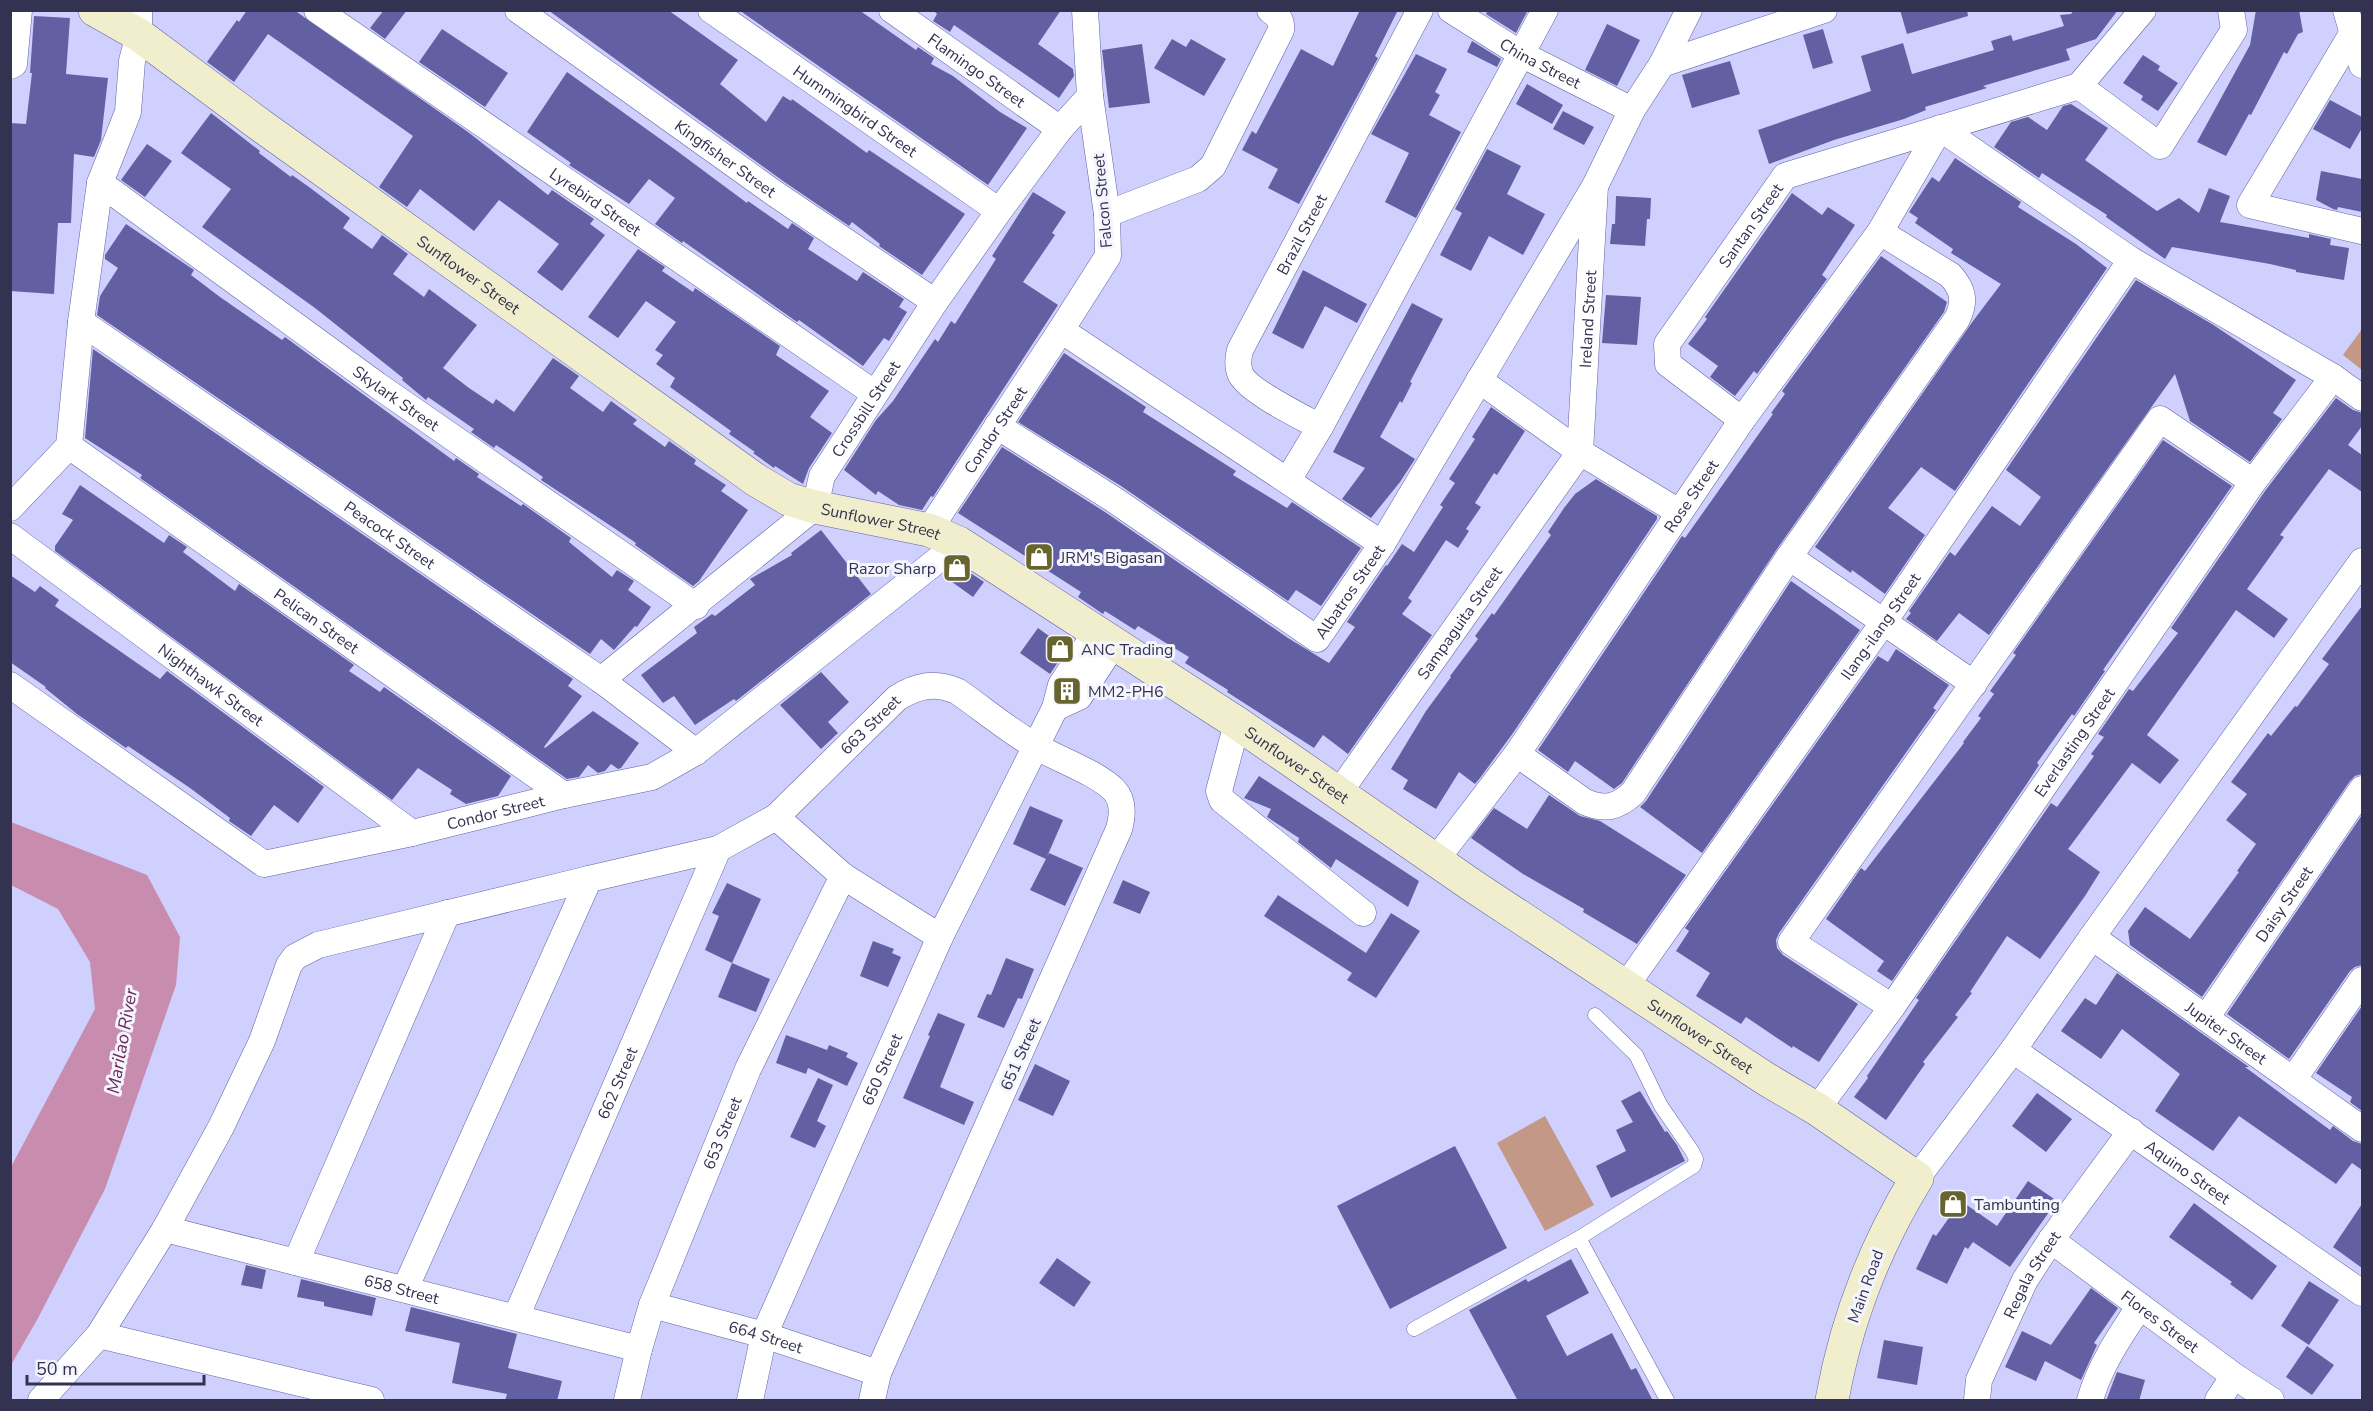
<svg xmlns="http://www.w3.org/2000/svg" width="2373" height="1411" font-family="'Nunito Sans',sans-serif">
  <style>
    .green { fill: #c39886 }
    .water { fill: #c78cae }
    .building { fill: #6260a2 }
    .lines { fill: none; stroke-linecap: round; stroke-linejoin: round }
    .lane-casing { stroke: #6361a3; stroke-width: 15 }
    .street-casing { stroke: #6361a3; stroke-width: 27 }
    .secondary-casing { stroke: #6361a3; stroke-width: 34 }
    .lane { stroke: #fff; stroke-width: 14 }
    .street { stroke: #fff; stroke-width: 26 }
    .secondary { stroke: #f1eecd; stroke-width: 33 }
    .labels { text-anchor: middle; stroke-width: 6; stroke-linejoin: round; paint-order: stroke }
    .street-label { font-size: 16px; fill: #333250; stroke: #f5f5fd }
    .poi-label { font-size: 16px; fill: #333250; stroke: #f5f5fd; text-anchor: start }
    .water-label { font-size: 18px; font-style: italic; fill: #6e2755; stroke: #f5f5fd }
  </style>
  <rect width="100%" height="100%" fill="#cfd0fd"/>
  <path class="green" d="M2362,329v41l-19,-15z
    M1545,1116l49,89 -49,26 -48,-88z"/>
  <path class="water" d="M11,822l136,53 33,62 -4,48 -71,204 -68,131 -26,45v-198l84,-158 -5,-47 -32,-53 -47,-24z"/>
  <path class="building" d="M247,10h47l174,122 80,63 4,-5 42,29 -4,5 15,11 -43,56 -25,-19 22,-28 -60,-44 -25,31 -54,-42 -13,18 -28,-20 34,-51 -145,-102 -34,48 -27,-20 30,-42 2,2z
    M384,10h23l-22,29 -15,-11z
    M548,10h120l70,50 -18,24 46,38 17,-26 8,5 1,-2 75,54 2,-3 96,64 -43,61 -43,-29 1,-2 -28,-22 -3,4 -66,-45z
    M739,10h120l57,40 2,-3 16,11 -3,6 22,12 47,36 27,16 -39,57z
    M933,10h128l-23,34 35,25 1,7 -15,22 -105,-73 -4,7 -17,-11 4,-7z
    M1360,10h38l-23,46 3,2 -79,146 -31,-16 10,-19 -36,-19 10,-19 4,3 45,-85 32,17z
    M1488,10h40l-12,23 -30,-19z
    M1900,10h67l1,6 -61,18z
    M2074,10h44l-22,29 -30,10 4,11 -87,26 4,2 -62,19 1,3 -22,9 -70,21 -65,24 -11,-34 113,-39 -10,-35 42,-13 9,31 82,-24 -3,-9 20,-6 2,6 51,-15 -4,-11 11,-1z
    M2256,10h43l4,22 -5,2 -11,20 -3,-2 -33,63 -2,-1 -23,42 -29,-14 53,-97z
    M34,16l36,2 -4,56 42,4 -7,62 -7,17 -20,-3 -3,69h-13l-4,71 -44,-3v-168l16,1 6,-51h-2z
    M1607,24l33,16 -23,46 -32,-16z
    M442,29l66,44 -23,34 -66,-45z
    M1823,29l10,34 -20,6 -10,-34z
    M1172,39l14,8 5,-8 35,20 -22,37 -50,-28z
    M1472,41l29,18 -4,8 -30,-15z
    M1142,44l8,59 -41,5 -7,-58z
    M1416,54l31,15 -12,23 5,3 -11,20 32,17 -45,86 -31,-16 24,-49 -38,-19z
    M2143,55l17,11 -2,4 20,13 -20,28 -17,-11 2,-4 -20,-13z
    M1730,61l10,33 -48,14 -10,-33z
    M567,72l110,79 70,52 1,-2 40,28 4,-6 22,15 -6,11 49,32 6,-9 41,27 -5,8 8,5 -18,29 -5,-3 -21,28 -64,-46 -2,2 -114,-81 -1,2 -27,-19 20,-26 -26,-19 -20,25 -60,-39 2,-2 -44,-31z
    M1527,84l36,21 -11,19 -36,-20z
    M2330,100l32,17v11l-12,21 -37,-20z
    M2071,104l37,24 -23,32 72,51 22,-13 20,15 10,-25 21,8 -10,26 89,16v-4l22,5 -1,6 19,3 -5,32 -48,-8v-2l-26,-6 -98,-17 -7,12 -59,-42 1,-2 -65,-42 -3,5 -45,-31 17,-25 17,-5 19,13 16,-24z
    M1563,111l31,16 -10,18 -31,-16z
    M211,113l49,38 -1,2 32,24 1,-2 17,12 41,31 -7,10 29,21 10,-14 26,19 -15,20 31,23 5,-8 48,36 -34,43 26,20 24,16 3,-5 18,13 39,-54 26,18 -9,12 33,24 8,-11 26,19 -4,4 32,23 4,-6 27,19 -2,4 32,21 -5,6 27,19 -49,71 -6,5 -58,-41 1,-2 -22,-15 -73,-48 2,-3 -20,-14 -27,-18 -2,3 -23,-16 3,-3 -46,-32 -2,3 -24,-20 1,-2 -88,-70 -113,-81 29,-38 -50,-36z
    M147,144l25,17 -27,36 -24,-17z
    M1487,149l34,17 -14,28 38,20 -22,41 -34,-19 -18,35 -31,-16 22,-42 -7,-4z
    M1955,158l66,44 -3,5 58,37 31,24 -152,223 -34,-24 -33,41 37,27 -40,59 -33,-24 -1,3 -36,-26 158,-226 28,-37 -50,-31 2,-4 -38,-26 3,-5 -9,-6 23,-35 7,5z
    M2321,171l41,8v33l-24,-5 -1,3 -4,-1 -17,-9z
    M1033,192l33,20 -14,21 3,2 -32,47 35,23 -125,192 -2,-1 -9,14 -23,-5 -21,-14 -2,4 -32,-25 32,-50 17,-19 42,-62 3,3 13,-21 4,3 41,-65 -4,-3z
    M1792,193l30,22 6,-8 27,18 -33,50 5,4 -70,95 -3,-3 -19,25 -25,-19 8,-11 -30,-22 19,-25 -2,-2z
    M1616,196l35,2 -1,21h-3l-2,27 -35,-2 2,-20h3z
    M126,224l68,46 -3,5 29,22 62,43 3,-3 169,124 2,-3 23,16 -2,3 44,29 2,-2 48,34 -2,4 43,35 5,-7 17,11 -6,9 23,17 -14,20 -2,-1 -21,24 -13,-11 -11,15 -493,-339 3,-19 18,-28 -13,-9v-4z
    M638,249l27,18 -3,4 31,21 2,-4 85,58 -4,9 53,36 -19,26 22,16 -23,35 -6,16 -28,-18 -1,2 -21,-15 2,-1 -26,-18 2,-3 -61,-44 5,-9 -19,-14 7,-9 -8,-5 21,-28 -30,-21 -28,37 -30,-21z
    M1881,256l66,46 -3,10 -167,237 -155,234 -8,6 -39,-28 -7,11 -30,-22 144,-214 3,2 73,-103 15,-21 -2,-1 14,-19 -3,-3z
    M1303,270l64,34 -10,19 -32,-17 -22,43 -31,-16z
    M2136,280l76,44 84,56 -23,33 9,6 -32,43 -60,-41 -15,-47 -186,261 -30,-22 -22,28 -31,-22 5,-6 -2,-2 41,-59 5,4 37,-50 28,20 21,-29 -35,-27z
    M1606,295l35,2 -4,48 -35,-2z
    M1412,303l31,16 -33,63 2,1 -10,20 -2,-2 -20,36 35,22 -15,23 -29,36 -29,-19 23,-31 -32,-16z
    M93,349l480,330 -5,7 14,10 -38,51 1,1 48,-37 46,32 -18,25 -3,1 -7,-5 -6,7 -7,2 -10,-8 -9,12 -12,2 -427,-301 2,-3 -57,-37z
    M1064,353l82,54 -3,5 93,59 -3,4 54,33 5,-6 69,46 -40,58 -25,-16 -8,11 -167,-115 -103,-64z
    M2336,398l17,12 9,3v13l-14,19 14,10v37l-33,-23 -49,66 4,2 -37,52 41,30 -14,19 -38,-28 -89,125 32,25 -19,24 -28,-21 -64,86 32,23 -15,24 -45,63 -33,-23 -37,56 2,1 -17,22 3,2 -35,45 2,2 -39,56 -32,-23 14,-19 -1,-2 52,-76 -3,-2 135,-195 6,4 37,-51 -3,-2 13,-17 -6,-3 31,-45 4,2 45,-58 -7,-5 94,-137z
    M1491,407l34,24 -28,44 -3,-2 -19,30 6,4 -15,22 3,2 -11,17 -12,-8 -38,58 4,3 -10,13 30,21 -84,119 -25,-19 -9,13 -87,-56 1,-2 -43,-27 4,-6 -51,-31 -3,4 -30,-19 -2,3 -25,-17 3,-5 -123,-79 44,-66 103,65 183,126 41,25 26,-36 -8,-5 39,-57 1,1 15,-22 12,8 29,-45 -3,-2 15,-22 -6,-4 26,-40 -3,-2z
    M2163,440l69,46 -129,184 2,1 -31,45 -2,-2 -35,49 2,2 -13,20 -134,196 -15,-10 7,-10 -58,-42 35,-51 4,3 99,-128 -1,-1 18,-24 -3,-2 16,-22 -4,-3 26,-36 -3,-2z
    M1596,479l61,37v3l-144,214 -33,45 -5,6 -16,-12 -23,37 -33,-20 5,-9 -17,-11 35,-58 25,-34 -1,-1 28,-37 -3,-3 17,-23 2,2 57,-80 -3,-3 16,-24 11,-14z
    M80,485l84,58 5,-8 18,12 -4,5 52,39 4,-7 115,81 -5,6 31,21 4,-5 127,89 -13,20 -32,8 -16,-10 2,-4 -34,-22 -26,32 -337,-249v-5l18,-26 -11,-6z
    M821,530l50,64 -135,107 -2,-2 -39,26 -21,-29 -11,7 -22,-28 56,-42 -3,-6 18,-13 3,2 40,-31 -5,-6 42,-24 -1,-2z
    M957,564l27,18 -11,15 -28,-20z
    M10,575l25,17 5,-6 19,14 -4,6 105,73 7,-8 157,116 -26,36 -24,-18 -23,31 -22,-15 1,-3 -40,-30 -62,-42 -2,2 -49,-34 -32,-26 1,-1 -36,-25z
    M1791,581l69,49 -158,223 -62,-46 6,-6z
    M2362,606v168l-7,2 -5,5 -148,216 -72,-52 -2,-14 17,-24 45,32 49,-67 -2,-1 19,-27 -30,-24 21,-26 -16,-12 37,-49 3,3 24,-30 2,1 32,-43 -7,-5z
    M1038,628l29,21 -17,25 -30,-21z
    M1896,649l53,36 -16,23 3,2 -157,223 -3,7 1,8 6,7 75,49 -39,58 -26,-16 -1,2 -46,-31 -5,7 -45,-28 14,-23 -34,-22 13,-20 -4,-3 193,-272 10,6z
    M821,672l28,30 -21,20 10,11 -17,16 -41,-44z
    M1259,776l160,105 -11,26 -72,-48 -5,9 -33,-26 1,-4 -32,-21 4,-8 -27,-11z
    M1549,795l31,21 20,5 86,54 -49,69 -54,-32 1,-3 -61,-35 -52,-36 23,-30 33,21z
    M1030,806l33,14 -17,39 -33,-15z
    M2362,815v150l-7,2 -5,4 -61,88 -62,-45z
    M1049,853l34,15 -18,38 -35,-16z
    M1123,880l27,12 -10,22 -27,-11z
    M727,883l34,16 -29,64 -27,-13 14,-34 -7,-3z
    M1278,895l88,58 25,-40 29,18 -44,67 -29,-18 5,-7 -88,-57z
    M873,941l21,8 -2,4 9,4 -13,30 -28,-11z
    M1006,958l28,11 -12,30 -4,-1 -14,30 -27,-11 10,-23 4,1z
    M732,963l38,16 -14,33 -38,-15z
    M2117,973l132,94h-4l85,63 3,-4 20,15 9,3v26l-10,-7 -16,21 -97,-68 -26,35 -58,-40 25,-37 -58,-45 -21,30 -40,-28 24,-33 11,7z
    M2362,1006v105l-12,-9 2,-5 -36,-24z
    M938,1013l27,11 -25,63 34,15 -10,23 -61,-27 27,-62 -2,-1z
    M786,1035l41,15 2,-5 19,8 -2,4 12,6 -11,23 -39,-18 -2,6 -30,-11z
    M1035,1064l35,17 -17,35 -35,-16z
    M818,1078l15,7 -16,36 9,5 -11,22 -25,-11z
    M1640,1091l25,41 2,-1 10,14 8,16 -74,37 -15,-32 30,-15 -10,-21 17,-8 -12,-21z
    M2037,1093l35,26 -26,33 -34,-26z
    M1455,1146l52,102 -117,61 -53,-103z
    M2028,1181l29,20 -47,66 -37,-25 -5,7 -3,-2 -18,37 -31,-15 17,-35 3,2 25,-35 36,25z
    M2194,1203l83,63 -25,34 -22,-16 2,-2 -63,-45z
    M2362,1204v64l-29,-21z
    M1057,1258l34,24 -17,25 -35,-24z
    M1571,1259l18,34 -43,23 21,40 45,-23 19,37 5,-2 17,33h-135l-49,-91 57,-31 2,3z
    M246,1265l20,5 -4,19 -21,-4z
    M301,1279l75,19 -4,18 -48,-10v-4l-27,-5z
    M2309,1281l30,19 -30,45 -28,-19z
    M2091,1288l27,20 -24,35 3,2 -16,35 -36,-19 -9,20 -31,-14 17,-36 29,14z
    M411,1307l106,27 -9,34 54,13 -5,20h-52l2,-7 -55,-11 8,-40 -55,-12z
    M1884,1340l39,7 -6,38 -40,-7z
    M2307,1346l27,19 -22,30 -26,-18z
    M2117,1372l28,8 -6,21h-33z"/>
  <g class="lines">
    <g class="lane-casing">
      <path id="lane" d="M1579,1238l88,162
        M1414,1329l165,-91 115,-72 2,-7 -4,-8 -31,-45 -25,-51 -41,-40"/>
    </g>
    <g class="street-casing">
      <g id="street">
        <path id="s1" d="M317,10l557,383"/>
        <path id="s2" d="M518,10l256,183 161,109"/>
        <path id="s3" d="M711,10l288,201"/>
        <path id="s4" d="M892,10l168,119"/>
        <path id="s5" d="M1451,10l70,44 111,56"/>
        <path d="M2346,10l16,55"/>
        <path d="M2362,33l-10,1 -102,171 112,26"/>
        <path d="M1662,64l162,-54"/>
        <path d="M10,66l4,-2 5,-54"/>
        <path d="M2079,86l81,60 74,-116 -3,-20"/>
        <path d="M2079,86l64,-76"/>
        <path id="s6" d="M100,183l277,202 319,221"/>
        <path d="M1107,214l91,-35 15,-13 68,-136c1,-10 -3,-14 -11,-20"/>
        <path id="s7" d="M81,322l520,358 95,72"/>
        <path d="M1479,380l101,72 99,60"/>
        <path id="s8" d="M1742,420l-74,-56 -1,-20 118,-168 294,-90"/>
        <path id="s9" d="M997,426l116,73 204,140 65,-95 -321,-214"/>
        <path id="s10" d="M1320,427c-18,-10 -74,-37 -80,-54 -3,-8 -2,-15 0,-23l180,-340"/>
        <path id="s11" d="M69,446l495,349"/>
        <path d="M1288,480l32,-53 225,-417"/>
        <path d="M10,508l59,-62 12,-124 19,-139 28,-71 4,-51 7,-26v-25"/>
        <path id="s12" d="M929,530l132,-200 47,-74 -1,-42 -17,-118 -5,-86"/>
        <path id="s13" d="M10,536l402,297"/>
        <path d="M1382,544l213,-358 37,-76 30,-46 27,-54"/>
        <path d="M1789,557l185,127"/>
        <path id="s14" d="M601,680l214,-173 7,-31 113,-174 64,-91 61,-82 30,-33"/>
        <path id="s15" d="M10,685l254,179 148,-31 152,-38 88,-18 44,-25 263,-209"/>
        <path d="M1055,708l24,-11 36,-55"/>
        <path d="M1237,723l-18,68 3,9 141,113"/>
        <path d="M1517,754l68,48c19,8 32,6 48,-9l156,-236 168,-238c9,-18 6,-30 -7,-44l-70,-43"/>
        <path id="s16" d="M1338,794l242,-342 15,-266"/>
        <path d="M776,817l67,59 97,61"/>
        <path id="s17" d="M1435,861l82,-107 225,-334 138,-188 60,-104 191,132 202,117 29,21"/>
        <path id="s18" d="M2092,937l270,192"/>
        <path id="s19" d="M1625,987l258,-364 248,-363"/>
        <path d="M1892,1007l-101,-65 369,-523 93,63"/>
        <path id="s20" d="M2206,1018l156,-229"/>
        <path id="s21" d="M2013,1050l349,243"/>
        <path d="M2293,1080l69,-100"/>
        <path id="s22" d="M1817,1109l75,-102 361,-525 80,-105"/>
        <path d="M1917,1178l96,-128 79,-113 270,-376"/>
        <path id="s23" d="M165,1229l474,120"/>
        <path id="s24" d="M2051,1240l183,136 37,24"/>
        <path d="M296,1262l151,-349"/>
        <path id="s25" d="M405,1289l184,-410 129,-30 58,-32 121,-119c21,-13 37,-16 60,-7 26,18 52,40 80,56 21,12 60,26 77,43 10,11 9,25 5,39l-241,544 -6,27"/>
        <path id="s26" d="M652,1305l112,30 114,38"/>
        <path id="s27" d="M516,1317l202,-468"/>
        <path d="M99,1335l272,65"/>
        <path d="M41,1400l58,-65 66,-106 56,-102 41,-86 27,-76 6,-8 23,-12 271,-66"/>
        <path id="s28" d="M627,1400l12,-51 13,-44 96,-236 95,-193"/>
        <path id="s29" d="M750,1400l14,-65 176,-398 115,-229 6,-23 36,-54"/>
        <path id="s30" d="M1977,1400l2,-20 46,-100 26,-40 80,-109"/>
        <path d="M2090,1400c10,-35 30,-64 50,-94"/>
        <path d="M2218,1400l16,-24"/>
      </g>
    </g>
    <g class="secondary-casing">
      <g id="secondary">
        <path id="s31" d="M95,10l44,25 124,92 493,353 32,19 27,8 114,23 30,13 278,180 239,165 290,191 51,30 100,69c-42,68 -71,144 -85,222"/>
      </g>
    </g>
    <use href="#lane" class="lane"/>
    <use href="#street" class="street"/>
    <use href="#secondary" class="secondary"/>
  </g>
  <defs>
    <g id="shop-square" transform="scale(1.5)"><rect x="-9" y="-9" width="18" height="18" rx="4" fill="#686430" stroke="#f5f5fd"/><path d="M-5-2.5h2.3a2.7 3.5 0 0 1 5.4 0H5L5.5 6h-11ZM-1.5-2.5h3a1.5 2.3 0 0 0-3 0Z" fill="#fff"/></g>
    <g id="building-square" transform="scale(1.5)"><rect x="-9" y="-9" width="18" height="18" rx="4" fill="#686430" stroke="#f5f5fd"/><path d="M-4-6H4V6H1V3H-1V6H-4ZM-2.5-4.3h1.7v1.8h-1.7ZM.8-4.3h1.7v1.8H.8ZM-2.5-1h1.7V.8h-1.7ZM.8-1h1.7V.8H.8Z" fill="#fff"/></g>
  </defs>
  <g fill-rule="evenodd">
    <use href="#shop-square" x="1039" y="557"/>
    <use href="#shop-square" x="957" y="568"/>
    <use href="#shop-square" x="1060" y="649"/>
    <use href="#building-square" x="1067" y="691"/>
    <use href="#shop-square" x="1953" y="1204"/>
  </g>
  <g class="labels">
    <g class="street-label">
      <text dy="6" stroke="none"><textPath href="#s5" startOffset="104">China Street</textPath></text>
      <text dy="6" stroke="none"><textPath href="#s4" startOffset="104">Flamingo Street</textPath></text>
      <text dy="6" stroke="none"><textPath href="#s3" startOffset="176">Hummingbird Street</textPath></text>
      <text dy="6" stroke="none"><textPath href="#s2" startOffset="255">Kingfisher Street</textPath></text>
      <text transform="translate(1102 201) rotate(-95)" y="6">Falcon Street</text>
      <text dy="6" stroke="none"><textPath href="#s1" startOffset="338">Lyrebird Street</textPath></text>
      <text dy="6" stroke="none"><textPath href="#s8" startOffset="258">Santan Street</textPath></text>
      <text dy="6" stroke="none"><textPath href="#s10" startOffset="252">Brazil Street</textPath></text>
      <text dy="6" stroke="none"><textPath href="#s31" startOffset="458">Sunflower Street</textPath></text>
      <text dy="6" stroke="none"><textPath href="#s16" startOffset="552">Ireland Street</textPath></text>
      <text dy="6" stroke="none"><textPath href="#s6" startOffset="366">Skylark Street</textPath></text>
      <text dy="6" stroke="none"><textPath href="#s14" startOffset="387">Crossbill Street</textPath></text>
      <text dy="6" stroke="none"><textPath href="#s12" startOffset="120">Condor Street</textPath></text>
      <text dy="6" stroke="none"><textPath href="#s17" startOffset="446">Rose Street</textPath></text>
      <text dy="6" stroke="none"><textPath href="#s31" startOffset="944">Sunflower Street</textPath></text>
      <text dy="6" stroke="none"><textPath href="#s7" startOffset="375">Peacock Street</textPath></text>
      <text dy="6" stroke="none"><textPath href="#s9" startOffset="442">Albatros Street</textPath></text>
      <text dy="6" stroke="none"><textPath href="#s11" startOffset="303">Pelican Street</textPath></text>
      <text dy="6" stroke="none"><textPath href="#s16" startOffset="210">Sampaguita Street</textPath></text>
      <text dy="6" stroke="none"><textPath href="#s19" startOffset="442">Ilang-ilang Street</textPath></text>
      <text dy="6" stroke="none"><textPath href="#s13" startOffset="250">Nighthawk Street</textPath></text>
      <text dy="6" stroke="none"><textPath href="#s25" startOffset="780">663 Street</textPath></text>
      <text dy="6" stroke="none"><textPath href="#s22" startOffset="448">Everlasting Street</textPath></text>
      <text dy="6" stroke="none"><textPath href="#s31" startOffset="1430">Sunflower Street</textPath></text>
      <text dy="6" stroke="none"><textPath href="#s15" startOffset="548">Condor Street</textPath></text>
      <text dy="6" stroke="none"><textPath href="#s20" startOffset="138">Daisy Street</textPath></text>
      <text dy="6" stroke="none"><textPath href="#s18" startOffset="165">Jupiter Street</textPath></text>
      <text dy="6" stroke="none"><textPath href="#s31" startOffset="1916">Sunflower Street</textPath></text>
      <text transform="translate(1020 1054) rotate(-66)" y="6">651 Street</text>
      <text dy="6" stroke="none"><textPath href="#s29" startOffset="357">650 Street</textPath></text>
      <text dy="6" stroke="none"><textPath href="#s27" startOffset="255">662 Street</textPath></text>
      <text dy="6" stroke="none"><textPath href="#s28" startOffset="284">653 Street</textPath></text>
      <text dy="6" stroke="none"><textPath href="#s21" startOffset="213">Aquino Street</textPath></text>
      <text dy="6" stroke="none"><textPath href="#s30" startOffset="138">Regala Street</textPath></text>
      <text transform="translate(1865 1286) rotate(-70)" y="6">Main Road</text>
      <text dy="6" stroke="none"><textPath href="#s23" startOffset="244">658 Street</textPath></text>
      <text dy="6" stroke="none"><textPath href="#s24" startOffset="136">Flores Street</textPath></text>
      <text dy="6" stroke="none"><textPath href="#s26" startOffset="118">664 Street</textPath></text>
    </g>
    <g class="poi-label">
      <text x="1060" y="563">JRM's Bigasan</text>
      <text x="936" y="574" text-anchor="end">Razor Sharp</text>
      <text x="1081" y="655">ANC Trading</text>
      <text x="1088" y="697">MM2-PH6</text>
      <text x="1974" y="1210">Tambunting</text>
    </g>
    <g class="water-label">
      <text transform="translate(122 1041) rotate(-80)" y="6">Marilao River</text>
    </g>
  </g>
  <rect width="2373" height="1411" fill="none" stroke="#333250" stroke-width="24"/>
  <path d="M27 1375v9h177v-9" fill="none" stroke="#333250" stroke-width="3"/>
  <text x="36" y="1375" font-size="18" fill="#333250" stroke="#f5f5fd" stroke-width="4.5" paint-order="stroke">50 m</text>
</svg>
